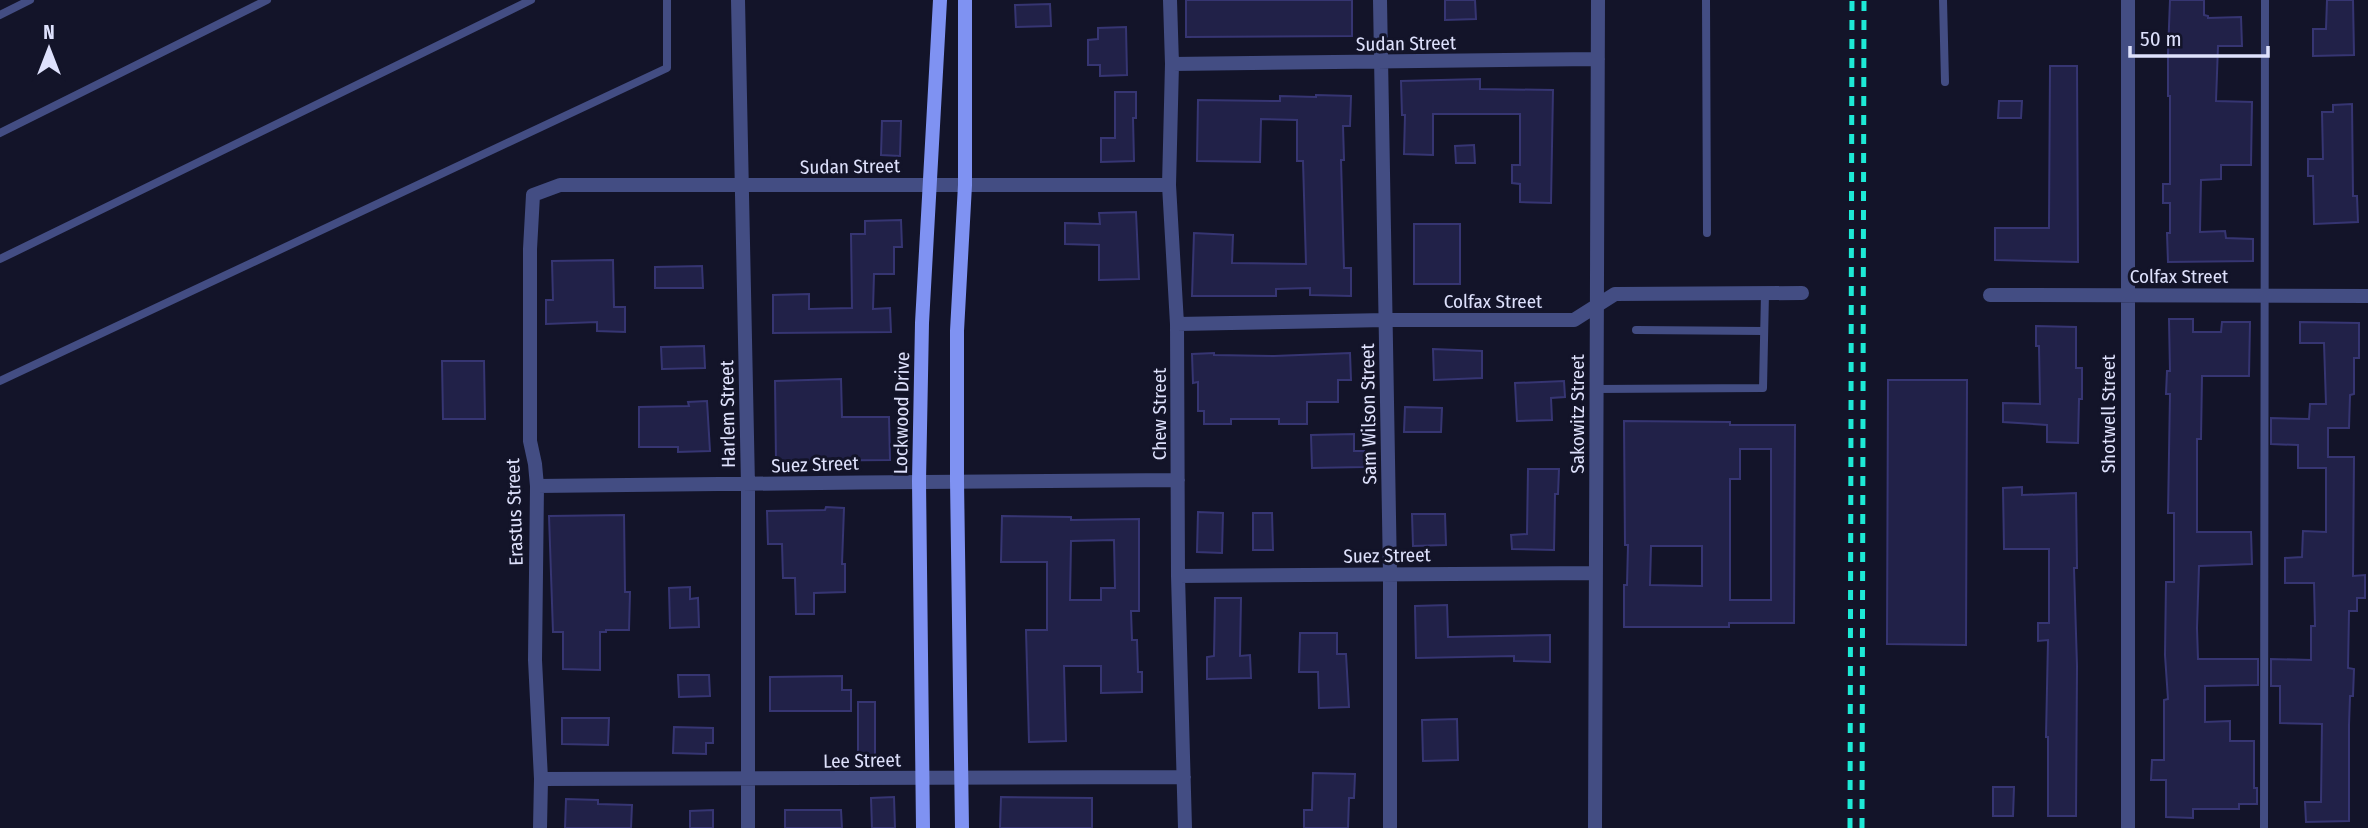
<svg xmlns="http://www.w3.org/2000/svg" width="2368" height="828" font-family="'Fira Sans Condensed',sans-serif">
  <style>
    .building { fill: #212148; stroke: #363572; stroke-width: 2; fill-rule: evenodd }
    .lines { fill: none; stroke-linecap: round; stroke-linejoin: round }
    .lane { stroke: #434d83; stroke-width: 8 }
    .street { stroke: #434d83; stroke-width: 14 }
    .secondary { stroke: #7f92f2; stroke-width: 14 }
    .rail { stroke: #1de9d6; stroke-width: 5; stroke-dasharray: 10 9; stroke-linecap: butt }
    .labels { text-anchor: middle; stroke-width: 6; stroke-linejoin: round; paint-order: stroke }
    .street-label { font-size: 19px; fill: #dee1fc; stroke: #131429 }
  </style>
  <rect width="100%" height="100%" fill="#131429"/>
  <path class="building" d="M1186,0h166v36l-166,1z
    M1445,0h30l1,19 -31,1z
    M2170,0h34v15l4,1v2l33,-1 1,29h-24l-2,55 36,1 -1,63h-30v14l-20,1 -1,52 25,-1 1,7 27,1v22l-85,1 -1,-29h3v-30h-7v-19h7v-88h-2v-43z
    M2327,0h26l1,55 -41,1v-27h13z
    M1050,4l1,22 -35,1 -1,-22z
    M1126,27l1,48 -27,1v-11h-12v-25l10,-1v-11z
    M2050,66h27l1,196 -83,-2v-32h54z
    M1480,79v10l73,1 -2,113 -31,-1v-18l-8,-1v-18h8v-51h-87v41l-29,-1 1,-39h-3l-1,-34z
    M1115,92h21v26h-3l1,43 -33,1v-24h14z
    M1316,95l35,1 -1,30h-7l1,34h-3l3,108h7v28l-41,-1v-7l-34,1v7h-84l2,-63 39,2 -1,28 74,1 -3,-103h-6v-41l-36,-1 -1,43 -63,-1 1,-61 82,1v-5l36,1z
    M1999,101h23l-1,17h-23z
    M2352,104l1,92h4l1,26 -44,2 -1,-48h-5v-17h15l-1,-47h11v-7z
    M882,121h19l-1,35 -19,-1z
    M1474,145l1,18h-19l-1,-17z
    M1136,212l3,67 -40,1v-35l-34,-1v-21l35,1 -1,-11z
    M901,220l1,27h-8v27h-20l-1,35 17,-1 1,24 -118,1v-38l36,-1v15l43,-1 -1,-74h14v-13z
    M1414,224h46v60h-46z
    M613,260l1,47h11v25l-28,-1v-9l-51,2v-24h7l-1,-39z
    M702,266l1,22h-48v-21z
    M2169,319h24v13h28l1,-10h28l-1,54h-47l-1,63h-4v93h54l1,32 -53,2 -2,62 1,31h60v26l-53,1v36l25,-1v20h24v47h3v16h-18v5h-46v9l-27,-1v-37h-15l1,-20h12v-60l4,-1 -3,-44 1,-73h8v-69h-6l2,-119h-4l1,-23h3z
    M2300,322l59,1v35h-5v36l-4,1 -1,33h-21v29h26l-1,119 12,-1v23h-8v13h-8l-1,57 6,1 -1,27h-3l-1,29v96l-43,1 -1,-20h16l1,-78 -42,-1v-37h-9v-27l40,1v-34h4l-1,-43h-29v-25l17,-1 1,-26 23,1v-64h-28v-23l-27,-1v-26l38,1 1,-15h16l-2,-61h-24z
    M2036,326l40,1v41h6v31h-3l-1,44 -31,-1v-17l-44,-3v-19l37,1 -1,-58h-3z
    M704,346l1,22 -43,1 -1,-22z
    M1433,349l49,2v27l-48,2z
    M1214,353v2l60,1 76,-3 1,27h-13v22h-31v22h-28v-5h-48v5h-27v-13h-6v-29l-5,1 -1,-29z
    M442,361h42l1,58h-42z
    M841,379l1,38h47l1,43 -114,1 -1,-80z
    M1888,380h79l-1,265 -79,-1z
    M1564,381l1,16 -14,1 1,22 -35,1 -2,-38z
    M707,401l3,50 -32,1v-5h-39v-40l50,-1 -1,-4z
    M1405,407l37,1 -1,24h-37z
    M1624,421l106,1v3h65l-1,198h-65v4h-105v-42h3l1,-40h-3zM1740,449h31v151h-41v-121h10zM1651,546h51v40l-52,-1z
    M1354,434v17h10v16l-52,1 -1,-33z
    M1528,469h31l-1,25h-3l-1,56 -42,-1 -1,-14 16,-1z
    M2022,487v8l54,-2 1,75h-3l3,98 -1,150h-28v-79h-2l2,-97 -10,1v-18h11v-74h-45l-1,-61z
    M826,507l18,1 -2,56h3v28l-31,1v21h-18l-1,-36h-12l-1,-34h-14l-1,-33 58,-1z
    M1198,512l25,1 -1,40 -25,-1z
    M1253,513h19l1,37h-20z
    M1412,514h33l1,31 -33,1z
    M624,515l1,77h5l-1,38h-23v2h-6v38l-37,-1v-37h-10l-4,-116z
    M1002,516l69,1v3l68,-1v92h-8l1,29h5l1,32h4v20l-41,1v-27h-37l2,75 -37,1 -3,-112h21v-68h-46zM1114,540l1,48h-14v12h-31l1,-59z
    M690,587v12l8,-1 1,29 -29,1 -1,-40z
    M1215,598h26l-1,58 10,-1 1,23 -44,1v-22l7,-1z
    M1447,605l1,32 102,-2v27l-36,-1v-5l-98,2 -1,-52z
    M1300,633h37v21h9l3,53 -30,1 -1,-36h-19z
    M678,675h31l1,21 -31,1z
    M842,676v14h9v21h-81v-34z
    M858,702h17v53h-17z
    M562,718h47l-1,27 -46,-1z
    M1457,719l1,41 -35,1 -1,-41z
    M674,727l39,1v15h-7v11l-33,-1z
    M1313,773l42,1 -1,24h-5l-1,30h-44v-18h8z
    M1993,787h21l-1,29h-20z
    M894,797l1,31h-23l-1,-30z
    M1001,797l91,1v30h-92z
    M566,799l32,1v4l34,1 -1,23h-66z
    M713,810v18h-23v-17z
    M785,810h56l1,18h-57z"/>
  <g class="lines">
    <path class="lane" d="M1706,0l1,233
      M1943,0l2,82
      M0,15l30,-15
      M0,133l267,-133
      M0,259l531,-259
      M1636,330l128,1
      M0,381l667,-313v-68
      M1596,389l167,-1 2,-95
      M2264,828l1,-828"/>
    <path class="street" d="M738,0l10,485v343
      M1170,0l2,64 -3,121 8,139 1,252 7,252
      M1380,0l10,574v254
      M2128,0v828
      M1172,64l426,-5
      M1990,295l378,1
      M1177,324l209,-4h188l41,-26 187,-1
      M537,486c214,-1 427,-6 641,-6
      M1178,576l418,-3
      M541,779l643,-2
      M540,828l1,-49 -6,-119 2,-174 -2,-22 -5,-23v-192l3,-54 27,-10h609
      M1595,828l3,-828"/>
    <path class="secondary" d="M923,828l-4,-347 3,-158 18,-323
      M962,828l-5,-348v-149l8,-146v-185"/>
    <path class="rail" d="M1850,828l2,-828
      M1862,828l2,-828"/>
  </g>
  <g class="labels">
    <g class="street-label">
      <text transform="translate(1406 43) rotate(-1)" y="7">Sudan Street</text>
      <text transform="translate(850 166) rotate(-1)" y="7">Sudan Street</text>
      <text x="2179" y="283">Colfax Street</text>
      <text x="1493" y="308">Colfax Street</text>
      <text transform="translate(901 413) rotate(-89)" y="7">Lockwood Drive</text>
      <text transform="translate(727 414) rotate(-91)" y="7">Harlem Street</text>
      <text transform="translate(1159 414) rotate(-90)" y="7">Chew Street</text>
      <text transform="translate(1368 414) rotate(-91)" y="7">Sam Wilson Street</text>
      <text transform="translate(1577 414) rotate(-90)" y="7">Sakowitz Street</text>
      <text transform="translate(2108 414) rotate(-90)" y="7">Shotwell Street</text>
      <text transform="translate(815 464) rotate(-2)" y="7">Suez Street</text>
      <text transform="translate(514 512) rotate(-92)" y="7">Erastus Street</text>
      <text transform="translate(1387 555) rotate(-1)" y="7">Suez Street</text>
      <text transform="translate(862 760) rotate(-1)" y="7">Lee Street</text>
    </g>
  </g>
  <g transform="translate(49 49)" stroke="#131429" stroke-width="5" paint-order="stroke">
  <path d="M0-5L12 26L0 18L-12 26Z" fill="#dee1fc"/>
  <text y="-10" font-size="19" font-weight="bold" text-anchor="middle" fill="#dee1fc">N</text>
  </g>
  <path d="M2130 46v10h138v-10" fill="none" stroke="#dee1fc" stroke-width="3.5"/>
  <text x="2140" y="46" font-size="21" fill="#dee1fc" stroke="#131429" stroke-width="5" paint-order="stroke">50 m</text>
</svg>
